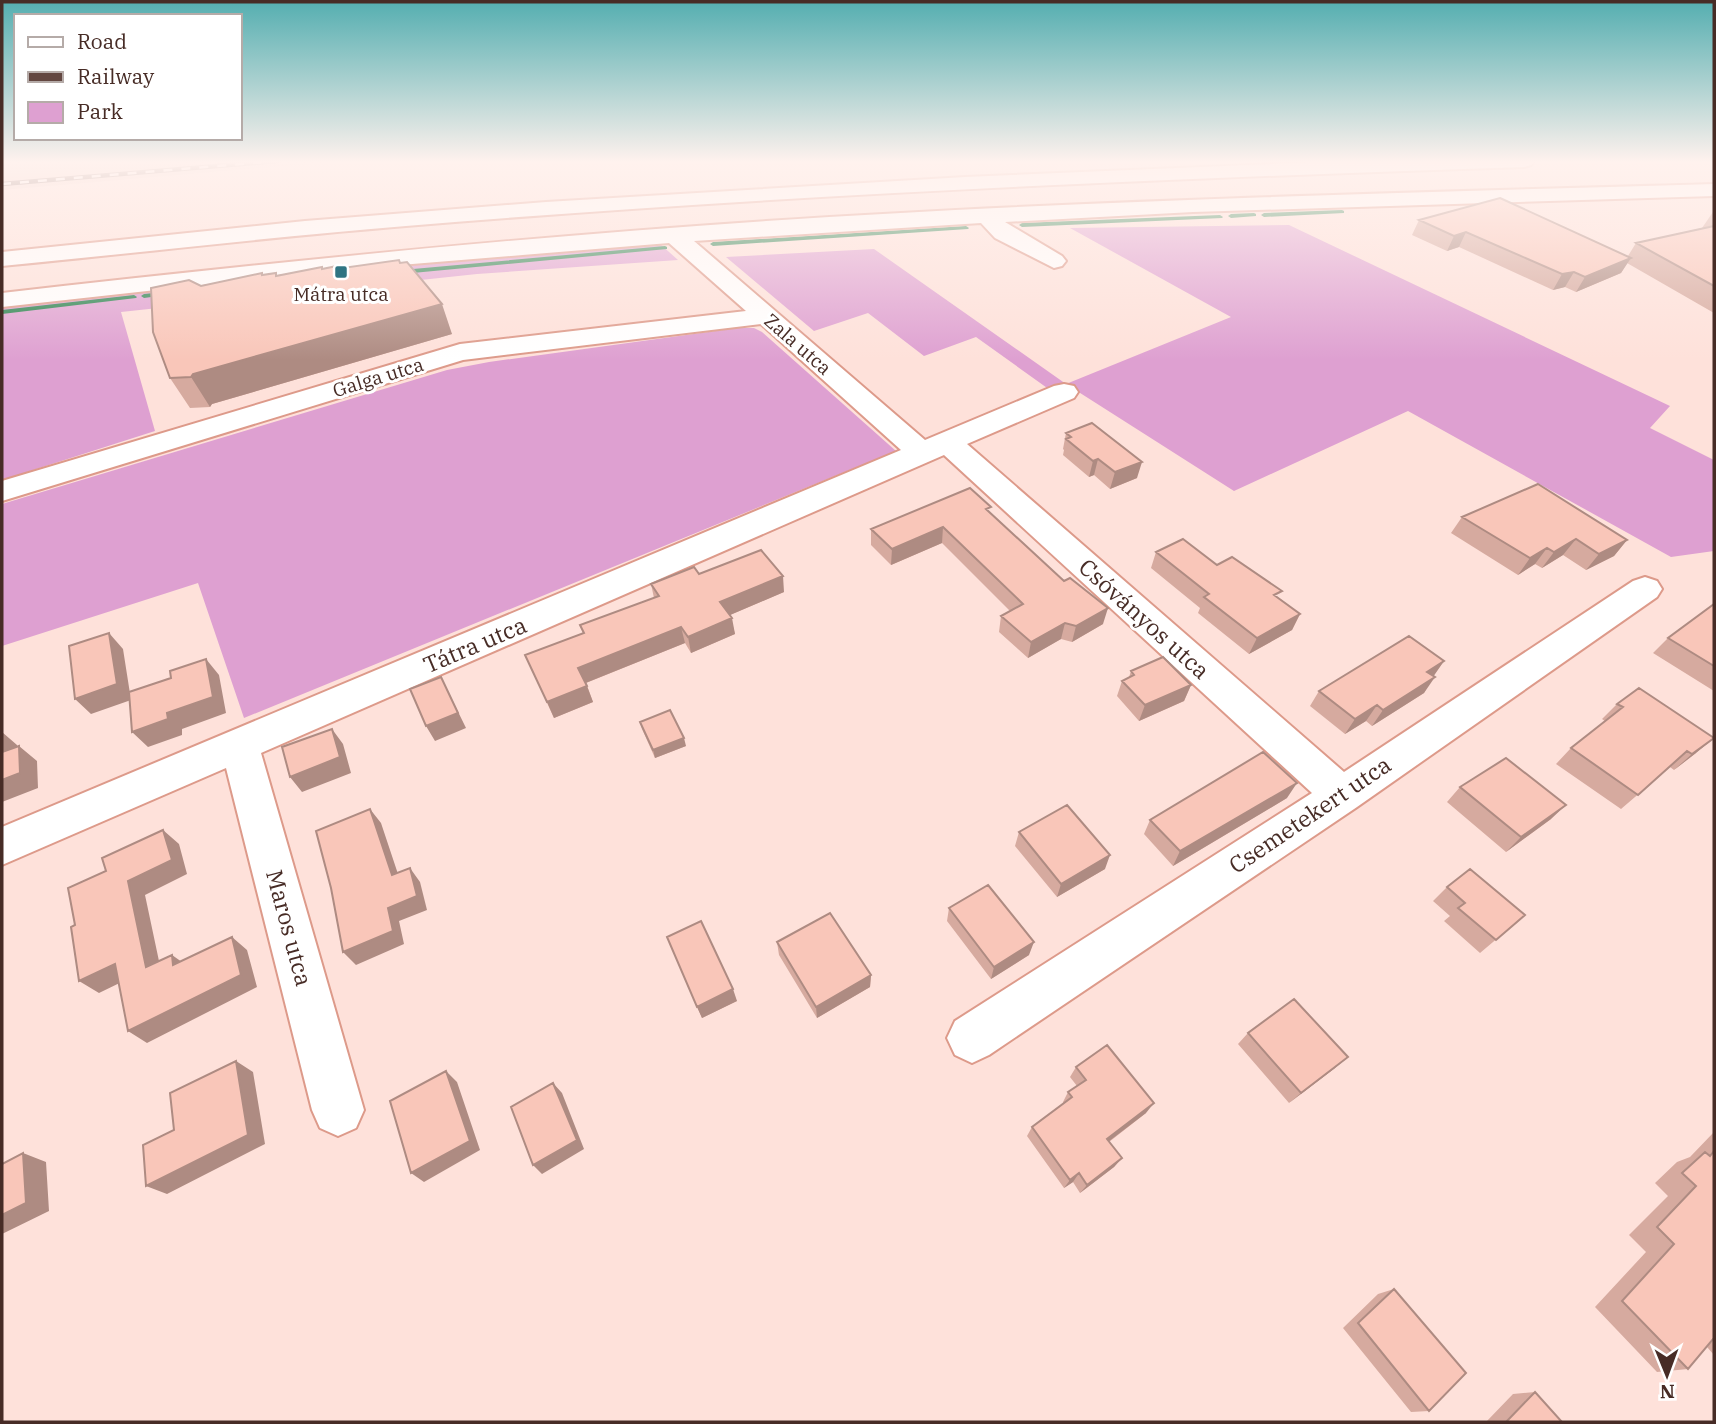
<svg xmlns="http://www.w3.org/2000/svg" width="1716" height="1424" font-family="'IBM Plex Serif',serif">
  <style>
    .built { fill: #f2d1ca }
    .green { fill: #dea0d1 }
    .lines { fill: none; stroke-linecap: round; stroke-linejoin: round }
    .stream { fill: #25804c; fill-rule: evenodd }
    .minor-casing { stroke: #dd9a8a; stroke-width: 4 }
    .highway-casing { stroke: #dd9a8a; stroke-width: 4 }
    .minor { fill: #fff; fill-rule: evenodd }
    .highway { fill: #fff; fill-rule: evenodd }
    .rail-casing { stroke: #634741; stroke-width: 4.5 }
    .rail { stroke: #fff; stroke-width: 2.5; stroke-dasharray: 9; stroke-linecap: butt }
    .wall { fill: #d6aa9f }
    .shaded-wall { fill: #ae8b82 }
    .building { fill: #f9c6b9; stroke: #ae8b82; stroke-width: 2 }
    .poi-dot { fill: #2f7482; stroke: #fff; stroke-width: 2.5 }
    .labels { text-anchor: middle; stroke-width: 6; stroke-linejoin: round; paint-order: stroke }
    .far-poi-label { font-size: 19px; fill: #472c26; stroke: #fff }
    .far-street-label { font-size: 19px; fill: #472c26; stroke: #fff }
    .street-label { font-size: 23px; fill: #472c26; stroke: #fff }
  </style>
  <rect width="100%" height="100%" fill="#fee1da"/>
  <path class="built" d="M2,161h340l-340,29z"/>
  <path class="green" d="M1289,225l381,181 -20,22 64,32v91l-43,6 -263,-146 -174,80 -168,-107 -16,6 -74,-53 -52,19 -56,-43 -54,18 -88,-74 148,-8 192,135 165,-67 -161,-89z
    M659,243l19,17 -201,14 -356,38 34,119 -153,49v-174l377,-39z
    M737,328h17l8,4 134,119 -652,267 -46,-135 -196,63v-142l445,-134 42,-8z"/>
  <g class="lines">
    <path class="stream" d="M1342,210l2,1v2l-80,4 -3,-2 3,-2z
      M1254,213l2,1v2l-25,2 -3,-2 3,-2z
      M1220,215l3,2 -1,1 -200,9 -3,-2 3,-2z
      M966,226l3,2 -1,1 -255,17 -3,-2 3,-2z
      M665,246l2,1v2l-265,25 -3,-2 3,-2z
      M164,292l2,1v2l-22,3 -3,-2 3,-2z
      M134,295l3,2 -1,1 -134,16v-4z"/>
    <g class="minor-casing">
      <path id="minor" d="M1714,184v12l-521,16 -188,10 57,34 4,5 -4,5 -8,2 -59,-30 -14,-15 -287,18 231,199 129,-54 10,-2 10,2 4,6 -4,6 -107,46 377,328 289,-191 12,-4 12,4 5,8 -5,8 -300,210 -368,248 -17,8 -17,-8 -8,-17 8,-17 357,-228 -368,-338 -683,298 103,357 -8,18 -18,8 -18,-8 -8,-18 -86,-342 -224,97v-38l899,-377 -140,-126 -298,36 -461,141v-20l458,-137 286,-33 -77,-68 -330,27 -337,37v-14c254,-29 509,-55 764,-72 315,-21 632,-28 948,-37z"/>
    </g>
    <g class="highway-casing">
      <path id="highway" d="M1341,161h193l-3,4 -7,2c-373,12 -746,28 -1118,59 -135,11 -269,27 -404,40v-14l303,-31 241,-19 419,-25z"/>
    </g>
    <use href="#minor" class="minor"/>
    <use href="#highway" class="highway"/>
    <g class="rail-casing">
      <path id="rail" d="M2,184l275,-23"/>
    </g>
    <use href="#rail" class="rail"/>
  </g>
  <path class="wall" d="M1713,212h1v101l-87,-50 -6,10 -45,19 -11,-5 -12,3 -94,-43 -12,4 -35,-16 7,-15 209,36 8,-13 66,-15z
    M400,263l52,71 -240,70 -2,3 -20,1 -20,-30 31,-92 61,-13 1,2 13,-2 1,2z
    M1066,433l71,45 -27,11 -16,-14 -5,2 -26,-22 1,-5 -1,-1z
    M990,513l113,111 -31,18 -11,-3 -33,19 -29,-26 2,-16 9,-5 -68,-68 -51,22 -20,-20v-16z
    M1462,517l165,23 -13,16 -28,14 -23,-15 -21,13 -7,-4 -17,11 -67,-42z
    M1156,552l61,13 62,33 21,16 -8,16 -43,24 -51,-41 2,-5 -49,-40z
    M699,574l85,18 -54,23 5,19 -44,19 -6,-10 -99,40 7,19 -39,16 -29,-63 58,-22 -3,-8 74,-27 -3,-14z
    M1714,604v87l-61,-38 15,-15z
    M1444,661l-11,15 -9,17 -52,33 -6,-5 -21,13 -35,-28 9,-15z
    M1131,671l60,14 -7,16 -45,20 -22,-25 5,-15 7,-4z
    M1617,704l79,49 -22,17 -4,-3 -49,42 -65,-45 15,-16 34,-27 -3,-2z
    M640,722l46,24 -31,12 -13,-29z
    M1460,787l91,32 -45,33 -59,-50z
    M1287,798l-114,68 -29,-32 6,-14z
    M1019,832l86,37 -48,28 -42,-51z
    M1447,887l78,28 -45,38 -36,-32 6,-5 -17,-15z
    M949,908l80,47 -38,24 -44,-58z
    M667,937l70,64 -35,17z
    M777,942l94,33 -1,12 -53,31 -38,-63z
    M1248,1033l87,35 -46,35 -51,-59z
    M1076,1067l70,46 -37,29 13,16 -8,9 -34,26 -7,-11 -9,6 -37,-52 5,-9 32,-23 -1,-2 5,-10 9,-6 -7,-9z
    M1714,1132v223l-7,-8 -19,22 -31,3 -62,-65 51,-55 -17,-17 39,-39 -13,-13 22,-21 13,-5z
    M1394,1289l35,122 -18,1 -68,-84 35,-34z
    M1535,1392l27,30h-76l27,-28z"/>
  <path class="shaded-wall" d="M1466,232l-7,15 -12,4 7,-15z
    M1631,258l-10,15 -45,19 9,-15z
    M1574,272l-9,15 -12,3 9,-16z
    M442,304l10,30 -240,70 -2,3 -19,-30 2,-3z
    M1098,459l-4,16 -5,2 4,-16z
    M1142,462l-5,16 -27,11 5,-17z
    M943,527l-1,16 -51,22 1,-16z
    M1576,539l-13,16 -21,13 12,-16z
    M1627,540l-13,16 -28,14 13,-16z
    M1547,548l-12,16 -17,11 12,-17z
    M783,576l1,16 -61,26 -3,-16z
    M1108,608l-5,16 -31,18 4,-16z
    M1300,614l-8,16 -43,24 8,-16z
    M732,618l3,16 -44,19 -3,-16z
    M1065,623l-4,16 -33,19 3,-16z
    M681,627l4,16 -102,41 -5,-16z
    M109,633l14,16 8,51 -40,14 -16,-15z
    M206,659l13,16 7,38 -44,16v6l-34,12 -16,-15 35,-19z
    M1444,661l-11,16 -6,-5z
    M441,677l25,51 -31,13 -9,-15z
    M1435,677l-11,16 -52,33 11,-16z
    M1191,685l-7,16 -45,20 6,-16z
    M587,686l6,16 -39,16 -7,-16z
    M1377,705l-11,16 -21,13 10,-15z
    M332,729l11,15 8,29 -49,19 -12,-15z
    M2,732l15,13v23l-15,-13z
    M684,738l2,8 -31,12 -2,-8z
    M1714,738l-18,15 -22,17 18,-16z
    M19,746l18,15 1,27 -36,14v-22z
    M1297,783l-10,15 -114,68 7,-15z
    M1566,805l-15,14 -45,33 15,-15z
    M370,809l11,14 22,66 -11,-14z
    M163,830l16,14 8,30 -42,21 18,85 -17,-13 -18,-86z
    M1110,855l-5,14 -48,28 4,-13z
    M410,868l10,14 7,28 -28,11 5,23 -48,21 -13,-13 45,-44z
    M232,937l15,13 10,37 -110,56 -19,-12z
    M1034,942l-5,13 -38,24 3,-12z
    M172,955l17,12 -16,-2z
    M115,964l19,12 -35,17 -20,-12z
    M871,975l-1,12 -53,31 -1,-11z
    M733,989l4,12 -35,17 -5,-11z
    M1348,1057l-13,11 -46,35 12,-10z
    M236,1061l17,11 12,72 -98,50 -21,-8z
    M446,1071l11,11 23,68 -56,32 -13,-9z
    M553,1083l9,10 22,56 -42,25 -9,-9z
    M1154,1103l-8,10 -46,35 7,-9z
    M23,1153l23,9 3,49 -47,23v-19z
    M1122,1158l-8,9 -34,26 7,-8z
    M1079,1173l-6,9 -9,6 6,-8z"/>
  <path class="building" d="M1500,198l131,60 -46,19 -11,-5 -12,2 -96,-42 -12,4 -35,-16z
    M1714,226v60l-78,-43z
    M399,260l1,3 7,-1 35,42 -249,70 -2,3 -21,1 -17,-46 -2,-44 38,-8 12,6 61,-13v2l14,-2v3l46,-9v2l20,-4 1,3z
    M1092,423l50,39 -27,10 -17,-13 -5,2 -27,-22 5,-2 -5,-4z
    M1538,484l89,56 -28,14 -23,-15 -22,13 -7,-4 -17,10 -68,-41z
    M970,488l21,19 -5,2 78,72 6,-3 38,30 -32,18 -11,-3 -34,19 -30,-26 22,-12 -80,-77 -51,22 -21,-20z
    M1183,539l34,26 15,-8 50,34 -8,4 26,19 -43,24 -53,-41 5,-3 -53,-42z
    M761,550l22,26 -63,26 12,16 -44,19 -7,-10 -103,41 9,18 -40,16 -22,-47 59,-22 -4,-8 79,-29 -8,-12 43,-17 5,7z
    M1714,604v62l-46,-28z
    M109,633l8,51 -42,15 -6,-53z
    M1409,636l35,25 -17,11 8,5 -52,33 -6,-5 -22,14 -36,-28z
    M1163,657l28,28 -46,20 -23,-24 12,-6 -3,-4z
    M206,659l7,38 -46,16 1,6 -36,13 -3,-40 42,-14 -1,-7z
    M441,677l17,36 -32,13 -16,-37z
    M1639,688l75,50 -22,16 -5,-3 -49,44 -67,-47 52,-41 -6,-3z
    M670,710l14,28 -31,12 -13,-28z
    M332,729l8,28 -50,20 -8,-30z
    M19,746l1,27 -18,7v-28z
    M1263,752l34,31 -117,68 -30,-31z
    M1506,758l60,47 -45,32 -61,-50z
    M1067,805l43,50 -49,29 -42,-52z
    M370,809l22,66 18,-7 7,28 -29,12 5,23 -50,21 -12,-64 -15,-57z
    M163,830l9,30 -44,21 18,86 26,-12 1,10 59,-28 9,38 -113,56 -13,-67 -36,17 -8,-54 4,-2 -7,-37 38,-17 -4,-13z
    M1470,869l55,46 -29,25 -38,-32 7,-5 -18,-16z
    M988,885l46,57 -40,25 -45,-59z
    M830,913l41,62 -55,32 -39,-65z
    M701,921l32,68 -36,18 -30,-70z
    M1294,999l54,58 -47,36 -53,-60z
    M1107,1045l47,58 -47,36 15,19 -35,27 -8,-12 -9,7 -38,-53 40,-30 -4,-5 18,-12 -10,-13z
    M236,1061l12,74 -102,51 -3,-41 31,-15 -4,-37z
    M446,1071l24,70 -59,32 -21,-72z
    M553,1083l24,57 -44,25 -22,-58z
    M1714,1151v187l-26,31 -66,-68 52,-57 -17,-17 39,-41 -14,-13 23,-21 5,4z
    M23,1153l3,50 -24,12v-51z
    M1394,1289l72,84 -37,38 -71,-88z
    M1535,1392l27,30h-56z"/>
  <linearGradient id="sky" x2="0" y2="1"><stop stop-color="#54aeb0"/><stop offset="0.45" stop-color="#fff2ee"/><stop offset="1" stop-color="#fff2ee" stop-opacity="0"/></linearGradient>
  <rect width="1716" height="360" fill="url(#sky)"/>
  <rect class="poi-dot" x="334" y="265" width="14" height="14" rx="3.5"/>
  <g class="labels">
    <g class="far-poi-label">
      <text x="341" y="301">Mátra utca</text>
    </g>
    <g class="far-street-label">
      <text transform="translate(798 344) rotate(41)" y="7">Zala utca</text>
      <text transform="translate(378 377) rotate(-17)" y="7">Galga utca</text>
    </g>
    <g class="street-label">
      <text transform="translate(1144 619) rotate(42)" y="8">Csóványos utca</text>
      <text transform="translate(475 645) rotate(-23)" y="8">Tátra utca</text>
      <text transform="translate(1310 815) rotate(-34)" y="8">Csemetekert utca</text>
      <text transform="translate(289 928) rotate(75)" y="8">Maros utca</text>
    </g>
  </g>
  <rect width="1716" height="1424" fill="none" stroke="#472c26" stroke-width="7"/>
  <rect x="14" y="14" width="228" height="126" fill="#ffffff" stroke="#b5aba8" stroke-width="2"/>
  <rect x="28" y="37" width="35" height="10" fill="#ffffff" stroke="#b5aba8" stroke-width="2"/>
  <text x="77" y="49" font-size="21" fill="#472c26">Road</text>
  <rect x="28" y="72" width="35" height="10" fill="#634741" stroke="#b5aba8" stroke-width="2"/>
  <text x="77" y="84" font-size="21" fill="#472c26">Railway</text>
  <rect x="28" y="102" width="35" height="21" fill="#dea0d1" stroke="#b5aba8" stroke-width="2"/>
  <text x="77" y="119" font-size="21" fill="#472c26">Park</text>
  <g transform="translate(1667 1375) rotate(179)" stroke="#ffffff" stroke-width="5" paint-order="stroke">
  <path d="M0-5L12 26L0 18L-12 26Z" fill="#472c26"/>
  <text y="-10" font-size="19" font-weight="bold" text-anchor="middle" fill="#472c26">N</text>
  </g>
</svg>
